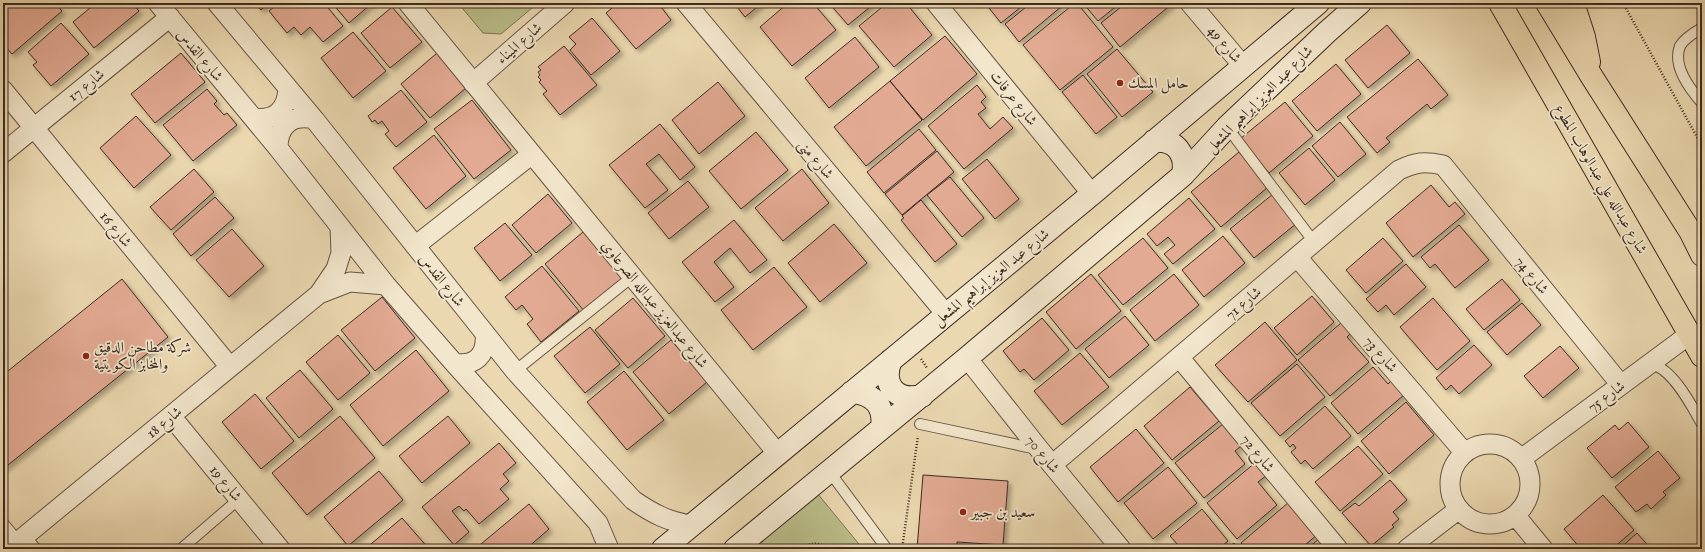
<svg xmlns="http://www.w3.org/2000/svg" width="1705" height="552" font-family="'IM FELL English',Amiri,serif">
  <style>
    .green { fill: #babe8a; stroke: #7b7456 }
    .building { fill: #e3aa93; stroke: #3c2b22; filter: url(#shadow) }
    .lines { fill: none; stroke-linecap: round; stroke-linejoin: round }
    .service-casing { stroke: #685646; stroke-width: 12 }
    .minor-casing { stroke: #685646; stroke-width: 21 }
    .secondary-casing { stroke: #3c2b22; stroke-width: 24 }
    .primary-casing { stroke: #3c2b22; stroke-width: 24 }
    .path { stroke: #3c2b22; stroke-width: 2.5; stroke-dasharray: 1 2; stroke-linecap: butt }
    .service { stroke: #f2e6cc; stroke-width: 10 }
    .minor { stroke: #f2e6cc; stroke-width: 19 }
    .secondary { stroke: #f2e6cc; stroke-width: 22 }
    .primary { stroke: #ebd8b0; stroke-width: 22 }
    .poi-dot { fill: #8f2418; stroke: #f2e6cc; stroke-width: 1.5 }
    .labels { text-anchor: middle; stroke-width: 3.5; stroke-linejoin: round; paint-order: stroke }
    .street-label { font-size: 15px; fill: #3c2b22; stroke: #f2e6cc }
    .poi-label { font-size: 15px; fill: #3c2b22; stroke: #f2e6cc; text-anchor: start }
  </style>
  <defs>
    <filter id="shadow"><feDropShadow dx="3.5" dy="3.5" stdDeviation="2" flood-color="#0004"/></filter>
  </defs>
  <rect width="100%" height="100%" fill="#ebd8b0"/>
  <filter id="stains"><feTurbulence type="fractalNoise" baseFrequency=".005" numOctaves="4"/><feColorMatrix values="0 0 0 0 .2 0 0 0 0 .09 0 0 0 0 .02 0 0 0 .5 -.17"/></filter>
  <radialGradient id="worn" r=".72"><stop offset=".6" stop-color="#630" stop-opacity="0"/><stop offset="1" stop-color="#630" stop-opacity=".3"/></radialGradient>
  <path class="green" d="M458,3h80l-37,31 -18,-1z
    M817,493l46,56h-116z"/>
  <path class="building" d="M3,3h52l7,8 -50,43 -9,-10z
    M96,3h36l7,8 -45,37 -21,-26z
    M255,3h14l-8,7z
    M279,3h45l19,23 -20,16 -13,-15 -9,8 -7,-8 -7,6 -18,-22z
    M332,3h40l-23,20z
    M618,3h40l13,17 -35,29 -30,-36z
    M734,3h28l-17,14z
    M788,3h25l23,27 -44,36 -32,-39z
    M829,3h46l-27,22z
    M887,3h19l26,32 -38,32 -35,-41z
    M985,3h41l-25,20z
    M1031,3h29l2,3 -43,36 -14,-18z
    M1075,3h2l36,44 -53,43 -37,-45z
    M1083,3h37l-22,18z
    M1126,3h47l-53,44 -19,-24z
    M392,7l30,35 -32,26 -29,-35z
    M592,18l28,33 -29,24 -21,-25 6,-6 -7,-7z
    M61,23l28,31 -38,32 -18,-21 4,-3 -9,-10z
    M1387,25l23,28 -42,35 -23,-28z
    M353,32l33,39 -33,27 -32,-40z
    M945,36l32,38 -54,46 -33,-39z
    M855,37l24,30 -50,41 -24,-30z
    M564,46l33,39 -37,30 -17,-21 4,-3 -8,-9 2,-2 -3,-3 2,-2 -2,-3 3,-2 -3,-3z
    M1117,49l36,43 -31,25 -35,-43z
    M181,53l24,29 -50,41 -24,-29z
    M437,53l29,35 -36,30 -29,-34z
    M1418,59l30,36 -17,14 -4,-5 -41,34 4,4 -13,11 -30,-36z
    M1336,64l25,30 -44,37 -25,-30z
    M1083,75l34,42 -21,17 -34,-42z
    M890,81l32,39 -56,46 -32,-39z
    M718,82l27,34 -46,38 -27,-34z
    M977,85l9,12 -5,5 5,6 -8,6 12,15 13,-12 10,11 -49,41 -36,-43z
    M207,89l10,12 -3,3 10,11 3,-2 10,12 -44,36 -30,-36z
    M401,90l26,32 -31,25 -11,-13 4,-3 -7,-10 -4,3 -3,-4 -3,2 -4,-6z
    M472,100l39,50 -37,29 -40,-50z
    M1285,102l28,34 -44,37 -29,-34z
    M136,116l35,39 -37,33 -34,-40z
    M1340,122l26,32 -28,23 -26,-31z
    M660,124l35,43 -15,13 -21,-26 -13,10 22,26 -23,18 -36,-43z
    M919,129l17,21 -52,43 -17,-21z
    M756,132l32,38 -47,39 -32,-38z
    M434,135l32,41 -40,33 -33,-41z
    M1309,148l26,32 -30,25 -26,-32z
    M937,151l17,21 -52,43 -17,-21z
    M1239,152l29,35 -47,40 -30,-35z
    M987,159l32,40 -24,20 -33,-40z
    M194,169l20,23 -43,38 -21,-23z
    M802,169l27,34 -46,38 -28,-33z
    M950,177l34,41 -22,19 -35,-42z
    M688,181l21,26 -40,32 -21,-26z
    M1431,185l18,22 6,-5 10,12 -52,43 -27,-34z
    M548,194l24,29 -36,30 -24,-28z
    M1273,194l24,29 -43,35 -24,-29z
    M215,197l19,21 -43,38 -18,-22z
    M1189,198l26,31 -42,35 -9,-10 11,-9 -7,-8 -11,9 -10,-12z
    M921,200l36,44 -22,18 -34,-42 3,-2 -2,-2z
    M734,220l33,40 -17,13 -20,-25 -16,14 20,25 -19,15 -33,-40z
    M505,223l27,32 -32,26 -26,-33z
    M834,224l33,39 -47,39 -32,-39z
    M1459,225l30,35 -34,28 -20,-24 -5,4 -9,-11z
    M232,229l32,37 -35,31 -33,-37z
    M583,232l40,47 -38,33 -40,-48z
    M1223,236l22,27 -41,34 -22,-27z
    M1143,238l25,30 -45,37 -25,-30z
    M1383,238l20,23 -37,32 -20,-23z
    M1406,264l20,23 -32,28 -8,-10 -8,7 -12,-13z
    M542,266l37,45 -38,31 -14,-18 6,-5 -11,-14 -6,5 -11,-13z
    M774,267l33,40 -54,43 -32,-40z
    M1091,274l30,37 -45,38 -30,-37z
    M1174,274l25,31 -44,36 -25,-31z
    M122,279l46,58 -165,132v-94z
    M1502,279l18,21 -36,30 -18,-21z
    M1312,296l22,26 -37,33 -23,-27z
    M382,297l33,41 -40,33 -34,-41z
    M633,298l32,38 -37,32 -33,-38z
    M1433,298l37,43 -33,29 -37,-43z
    M1522,303l19,22 -34,30 -20,-23z
    M1125,316l24,29 -40,33 -24,-29z
    M1042,318l27,32 -35,30 -10,-11 -4,3 -17,-21z
    M1265,322l32,38 -49,42 -33,-37z
    M1341,323l10,10 -4,4 22,25 -39,34 -32,-36z
    M590,327l30,37 -35,29 -31,-37z
    M338,335l32,38 -32,27 -32,-38z
    M671,340l36,42 -38,32 -36,-42z
    M1474,345l18,20 -33,29 -8,-9 -5,5 -10,-12z
    M1560,346l19,22 -36,30 -19,-22z
    M416,350l33,41 -66,55 -33,-41z
    M1080,353l29,34 -47,38 -28,-34z
    M1297,364l28,33 -45,39 -29,-33z
    M1373,367l15,17 3,-3 13,14 -46,39 -27,-31z
    M300,370l33,39 -34,29 -33,-40z
    M624,371l40,49 -37,30 -40,-48z
    M1190,387l29,34 -47,39 -28,-34z
    M255,394l39,47 -33,28 -39,-47z
    M1406,402l28,33 -45,39 -28,-33z
    M1325,406l26,30 -38,33 -8,-9 -4,4 -10,-12 5,-4 -3,-4 -3,3 -5,-6z
    M340,416l35,42 -68,57 -35,-42z
    M448,416l22,27 -48,40 -23,-27z
    M1628,422l21,25 -37,31 -25,-30 28,-23 4,5z
    M1223,424l18,22 -6,5 10,13 -41,34 -29,-35z
    M1136,429l28,34 -46,39 -28,-35z
    M499,443l17,20 -13,11 6,7 -9,8 9,10 -30,25 -13,-15 -2,2 -5,-5 -7,5 17,21 -15,13 -32,-38z
    M1358,446l25,28 -43,37 -25,-29z
    M1658,451l22,27 -17,14 3,3 -15,14 -4,-5 -11,8 -21,-25z
    M1256,462l11,13 -9,7 19,23 -40,34 -30,-36z
    M1168,467l29,36 -44,36 -29,-36z
    M379,471l24,29 -55,46 -24,-29z
    M923,475l85,6 -5,64 -46,-3v7h-40z
    M1390,480l17,20 -14,12 6,7 -7,6 2,2 -23,19 -29,-33 13,-10 4,3z
    M1603,495l31,35 -22,19h-31l-17,-20z
    M1289,502l28,33 -17,14h-54l-5,-6z
    M529,504l20,25 -23,20h-51z
    M1202,509l26,32 -10,8h-44l4,-4 -8,-9z
    M402,518l27,31h-64z
    M1637,533l14,16h-32z
    M1320,538l9,11h-22z
    M1234,543l5,6h-13z"/>
  <g class="lines">
    <g class="service-casing">
      <path id="service" d="M1702,28c-7,4 -18,11 -22,18 -8,20 10,43 22,57
        M1227,127l87,115
        M1649,365c21,-2 44,43 53,59
        M515,371l117,-94
        M920,424l117,25
        M829,471l58,78
        M3,523l15,18
        M25,536l11,13
        M181,549l58,-50"/>
    </g>
    <g class="minor-casing">
      <path id="minor" d="M158,3l120,145 108,137 68,78 144,160 11,26
        M217,3l97,116 201,252 118,129c19,13 35,22 59,25
        M408,3l370,451
        M686,3l260,311
        M936,3l156,191
        M1190,3l54,64
        M473,83l92,-80
        M3,90l227,277
        M253,118c22,3 34,-8 35,-30
        M278,148c0,-22 13,-34 36,-29
        M3,153l167,-136
        M415,246l117,-92
        M1297,257l167,195
        M319,294l31,-12 36,3
        M1179,357l159,192
        M967,358l72,91 82,100
        M454,363c21,4 33,-8 31,-29
        M171,416l109,133
        M1450 484a40 40 0 1 1 80 0a40 40 0 1 1-80 0Z
        M1521,459l169,-125
        M1052,465l347,-295c17,-8 25,-9 44,-5l178,220
        M1515,515l28,34
        M9,549l310,-255 17,-25 5,-16 -1,-26
        M1407,549l52,-40"/>
    </g>
    <g class="secondary-casing">
      <path id="secondary" d="M1154,141c22,-2 33,13 29,34
        M891,360c-10,25 5,42 31,36
        M852,392c22,2 33,14 30,36
        M663,549l429,-355 226,-191
        M735,549l232,-191 216,-183 44,-48 100,-95 33,-29"/>
    </g>
    <g class="primary-casing">
      <path id="primary" d="M1500,3l202,353
        M1547,3l45,74 98,154 12,24
        M1573,3l11,34 5,25"/>
    </g>
    <path class="path" d="M1623,3l79,143
      M921,359l6,9
      M798,549c11,-6 21,-8 31,0
      M902,549l16,-113"/>
    <use href="#service" class="service"/>
    <use href="#minor" class="minor"/>
    <use href="#secondary" class="secondary"/>
    <use href="#primary" class="primary"/>
  </g>
  <g class="poi-dot">
    <circle cx="1120" cy="83" r="4"/>
    <circle cx="86" cy="356" r="4"/>
    <circle cx="963" cy="512" r="4"/>
  </g>
  <g class="labels">
    <g class="street-label">
      <text transform="translate(519 43) rotate(-41)" y="5">شارع الميناء</text>
      <text transform="translate(1225 44) rotate(50)" y="5">شارع 49</text>
      <text transform="translate(200 55) rotate(50)" y="5">شارع القدس</text>
      <text transform="translate(86 85) rotate(-39)" y="5">شارع 17</text>
      <text transform="translate(1014 98) rotate(51)" y="5">شارع عرفات</text>
      <text transform="translate(1259 99) rotate(-45)" y="5">شارع عبد العزيز إبراهيم المشعل</text>
      <text transform="translate(816 159) rotate(50)" y="5">شارع منى</text>
      <text transform="translate(1601 179) rotate(60)" y="5">شارع عبدالله علي عبدالوهاب المطوع</text>
      <text transform="translate(116 229) rotate(51)" y="5">شارع 16</text>
      <text transform="translate(1532 275) rotate(51)" y="5">شارع 74</text>
      <text transform="translate(991 277) rotate(-39)" y="5">شارع عبد العزيز إبراهيم المشعل</text>
      <text transform="translate(442 280) rotate(51)" y="5">شارع القدس</text>
      <text transform="translate(1243 303) rotate(-40)" y="5">شارع 71</text>
      <text transform="translate(655 304) rotate(51)" y="5">شارع عبدالعزيز عبدالله الصرعاوي</text>
      <text transform="translate(1381 354) rotate(49)" y="5">شارع 73</text>
      <text transform="translate(1606 396) rotate(-36)" y="5">شارع 75</text>
      <text transform="translate(164 422) rotate(-39)" y="5">شارع 18</text>
      <text transform="translate(1258 453) rotate(51)" y="5">شارع 72</text>
      <text transform="translate(1043 454) rotate(51)" y="5">شارع 70</text>
      <text transform="translate(226 483) rotate(51)" y="5">شارع 19</text>
    </g>
    <g class="poi-label">
      <text x="1128" y="88">حامل المسك</text>
      <text x="94" y="352">شركة مطاحن الدقيق<tspan x="94" dy="17">والمخابز الكويتية</tspan></text>
      <text x="971" y="517">سعيد بن جبير</text>
    </g>
  </g>
  <rect width="1705" height="552" fill="none" stroke="#ebd8b0" stroke-width="16"/>
  <rect x="4" y="4" width="1697" height="544" fill="none" stroke="#3c2b22" stroke-width="2"/>
  <rect x="8" y="8" width="1689" height="536" fill="none" stroke="#3c2b22"/>
  <rect width="100%" height="100%" filter="url(#stains)"/>
  <rect width="100%" height="100%" fill="url(#worn)"/>
</svg>
